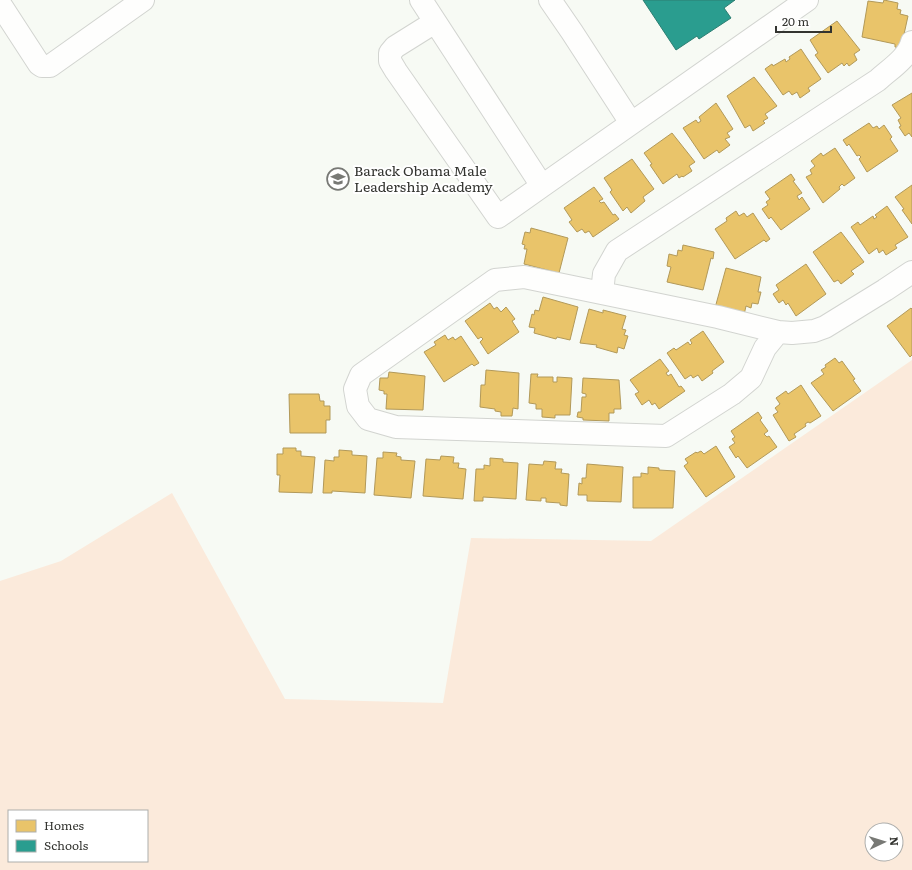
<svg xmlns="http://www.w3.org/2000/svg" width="912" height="870" font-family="Literata,serif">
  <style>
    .green { fill: #fbeadb; fill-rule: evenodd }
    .homes { fill: #e9c46a; stroke: #b29959 }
    .schools { fill: #2a9d8f; stroke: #2d7e72 }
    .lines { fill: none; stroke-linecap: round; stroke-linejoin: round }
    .minor-casing { stroke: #d2d4d0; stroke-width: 24 }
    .minor { stroke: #fefefd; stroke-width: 22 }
    .labels { text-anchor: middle; stroke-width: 4; stroke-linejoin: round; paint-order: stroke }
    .poi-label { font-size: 14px; fill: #333430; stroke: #fff; text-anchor: start }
  </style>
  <rect width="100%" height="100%" fill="#f7faf4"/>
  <path class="green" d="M912,360v510h-912v-289l61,-20 111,-68 113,206 158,4 28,-165 180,3zM9,811h138v50h-138zM872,830h24v24h-24z"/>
  <path class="homes" d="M884,0l14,3 -1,6 4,1 -1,4 8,2 -7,32 -6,-1v-3l-33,-7 6,-36 15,2z
    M837,21l23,29 -6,4 3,6 -8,6 -2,-3 -3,3 -2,-3 -14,10 -13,-18 3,-2 -8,-13z
    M801,49l20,30 -13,9 2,3 -10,7 -3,-6 -5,3 -3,-4 -6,4 -18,-26 7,-5 1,2 12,-7 1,3 4,-3 -1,-2z
    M754,77l23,29 -12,8 3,4 -5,3 2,2 -12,8 -3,-6 -5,3 -18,-32z
    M912,93v44l-3,-4 -4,3 -6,-9 2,-1 -3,-6 3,-2 -9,-13z
    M716,103l17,26 -6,4 3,4 -5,2 5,6 -11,8 -2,-3 -13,9 -21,-31 13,-8 2,3 3,-2 -2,-4z
    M869,123l4,5 4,-2 2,3 5,-4 8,12 -2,2 8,12 -31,21 -8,-13 2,-2 -2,-2 -2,1 -8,-12 -2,2 -4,-6z
    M672,133l23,29 -6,4 3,5 -9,6 -1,-1 -3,2 -2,-4 -14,10 -13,-19 2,-1 -8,-11z
    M835,148l20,30 -11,8 -2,-2 -3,3 1,2 -17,14 -17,-26 6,-3 -2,-4 5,-4 -4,-5 10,-8 2,3z
    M632,159l22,30 -11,8 2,4 -14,12 -4,-6 -4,4 -13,-19 2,-2 -8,-12z
    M791,174l4,6 -2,1 9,12 -5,3 2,4 3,-3 8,12 -29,21 -10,-13 -2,2 -7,-10 6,-4 -2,-3 4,-3 -5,-7z
    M912,185v39l-10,-14 2,-1 -9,-12z
    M594,187l9,12 -4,2 2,2 3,-1 9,13 2,-1 4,5 -26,18 -4,-6 -4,2 -3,-4 -5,3 -8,-10 3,-2 -8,-12z
    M887,206l21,31 -13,8 2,3 -11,7 -3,-5 -4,3 -2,-5 -8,6 -18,-27 7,-5 2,3 13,-9 1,3 3,-2 -2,-2z
    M736,211l3,5 5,-3 3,4 6,-4 17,26 -4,3 -2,-2 -29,19 -20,-30 12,-8 -1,-3z
    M531,228l37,10 -9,35 -35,-9 3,-15h-3l1,-4 -3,-1 3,-12 5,1z
    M841,232l23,30 -13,9 3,3 -13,10 -3,-4 -4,2 -21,-30z
    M683,245l31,7 -1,7 -2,-1 -8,32 -36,-8 4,-15 -4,-1 2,-12 8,2 1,-6 4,1z
    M806,264l20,30 -30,22 -8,-13 -2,2 -3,-5 -4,3 -6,-9 6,-4 -3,-5z
    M726,268l35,9 -3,15h3l-3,12 -6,-1 -1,5 -5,-2 -2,9 -29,-7z
    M543,297l35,10 -8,33 -13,-3 -1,2 -22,-6 1,-5 -6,-1 3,-13 2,1 1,-5 4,1z
    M490,303l4,6 3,-2 4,5 5,-5 9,12 -3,2 7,11 -31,22 -8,-12 3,-3 -2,-2 -3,2 -13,-18z
    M911,308l1,1v46l-2,2 -23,-31z
    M589,309l14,4v-3l23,6 -4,13 4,1 -2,5 4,1 -4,13 -6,-2 -1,6 -21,-6 1,-2 -17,-2z
    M703,331l21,31 -12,9 1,2 -11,8 -4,-6 -5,3 -2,-3 -6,4 -18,-26 7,-5 2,2 12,-8 2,3 2,-2 -2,-3z
    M445,335l3,5 5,-3 2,3 6,-4 18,27 -5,3 -2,-2 -28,18 -20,-30 12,-7 -2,-3z
    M835,358l4,5 3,-2 13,18 -2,1 8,11 -28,20 -22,-28 13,-9 -3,-4 5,-3 -1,-2z
    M660,359l9,12 -3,2 2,3 3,-2 8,13 2,-1 4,5 -26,18 -4,-6 -3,2 -3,-5 -7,5 -7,-11 4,-2 -9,-12z
    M486,370l33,3 -1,36 -5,-1 -1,8h-11v-4l-6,-1v-2l-15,-2 1,-22h4z
    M389,372l36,4 -2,34 -37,-1 1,-15h-3v-3l-5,-1 1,-12h8z
    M531,374h7l-1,3h16v5h4v-5l15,1 -2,37h-15v3l-13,-1v-8h-6v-5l-7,-1z
    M583,378l36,2 2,29h-7v4h-5v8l-26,-1v-2l-6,-1 1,-5h3l1,-15h4v-3l-4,-1z
    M801,385l20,31 -11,7 -2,-1 -3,2 1,2 -12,8 2,3 -7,4 -16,-26 5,-3 -3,-4 5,-4 -4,-6 10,-7 2,3z
    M289,394h30l1,7h4v5h6v14h-4v13h-36z
    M758,412l4,6 -2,2 8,11 -4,3 3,3 2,-1 8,11 -30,21 -9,-12 -2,2 -7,-11 6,-4 -3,-4 3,-2 -4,-6z
    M716,446l19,31 -29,20 -22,-31 4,-3 -3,-4 11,-7 1,1 4,-2 3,3z
    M283,448h13v3h5v5l14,1 -3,36 -33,-1 1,-17h-3v-21h6z
    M339,450l13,1v4l15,1 -2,37 -33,-2v2h-9l2,-33 9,1v-4h5z
    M383,452l14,1 -1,3 5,1v3l14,1 -4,37 -37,-3 3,-37h6z
    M441,456l13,1 -1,6h6l-1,5 8,1 -3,30 -40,-3 3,-37 14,1z
    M490,458l13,1v3l15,1 -2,36 -33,-2v4h-9l2,-32h8v-4l6,1z
    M544,461l12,1 -1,7h7l-1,4 8,1 -2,32 -7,-1v-2l-14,-1v-4h-5v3l-15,-1 3,-36 14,1z
    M587,464l36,3 -2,35 -34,-1v-6h-9l1,-12 3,1v-6h4z
    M648,467l11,1v2l16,1 -2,37h-40v-31h8v-4l7,1z"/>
  <path class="schools" d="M643,0h92l-11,8 7,10 -32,21 -2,-3 -21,14z"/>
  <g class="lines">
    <g class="minor-casing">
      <path id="minor" d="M421,0l121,186 265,-186
        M550,0l22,32 59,91
        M0,4l39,60 3,2h8l93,-66
        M435,22l-40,25 -5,6v8l6,10 102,146 44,-31
        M602,293l2,-19 13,-23 261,-171c12,-11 30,-22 34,-38
        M778,332l-13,16 -14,30 -19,16 -66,42 -270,-9 -28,-8 -10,-13 -3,-17 6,-14 134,-95 29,-3 194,40 60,15 14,1 22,-2 11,-4 60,-37 27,-18"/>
    </g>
    <use href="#minor" class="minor"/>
  </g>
  <defs>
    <g id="school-ring" transform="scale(1.15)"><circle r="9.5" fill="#fff" stroke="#787975" stroke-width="1.5"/><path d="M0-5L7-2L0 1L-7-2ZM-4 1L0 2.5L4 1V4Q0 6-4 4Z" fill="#787975"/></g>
  </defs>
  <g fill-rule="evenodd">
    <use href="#school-ring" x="338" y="179"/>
  </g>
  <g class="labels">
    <g class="poi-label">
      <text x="354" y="176">Barack Obama Male<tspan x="354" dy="16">Leadership Academy</tspan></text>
    </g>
  </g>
  <rect x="8" y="810" width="140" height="52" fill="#ffffff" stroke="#adaeac"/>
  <rect x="16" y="820" width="20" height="12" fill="#e9c46a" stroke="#adaeac"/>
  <text x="44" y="830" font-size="12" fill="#333430">Homes</text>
  <rect x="16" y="840" width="20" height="12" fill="#2a9d8f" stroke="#adaeac"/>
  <text x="44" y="850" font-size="12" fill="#333430">Schools</text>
  <g transform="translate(884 842) rotate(86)"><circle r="19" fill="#ffffff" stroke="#adaeac"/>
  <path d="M0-3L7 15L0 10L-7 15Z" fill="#787975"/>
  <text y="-6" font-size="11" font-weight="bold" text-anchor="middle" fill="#333430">N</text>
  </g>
  <path d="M776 26v6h55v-6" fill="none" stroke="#333430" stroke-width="2"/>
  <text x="782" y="26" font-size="12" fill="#333430" stroke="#ffffff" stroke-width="3" paint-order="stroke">20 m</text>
</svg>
